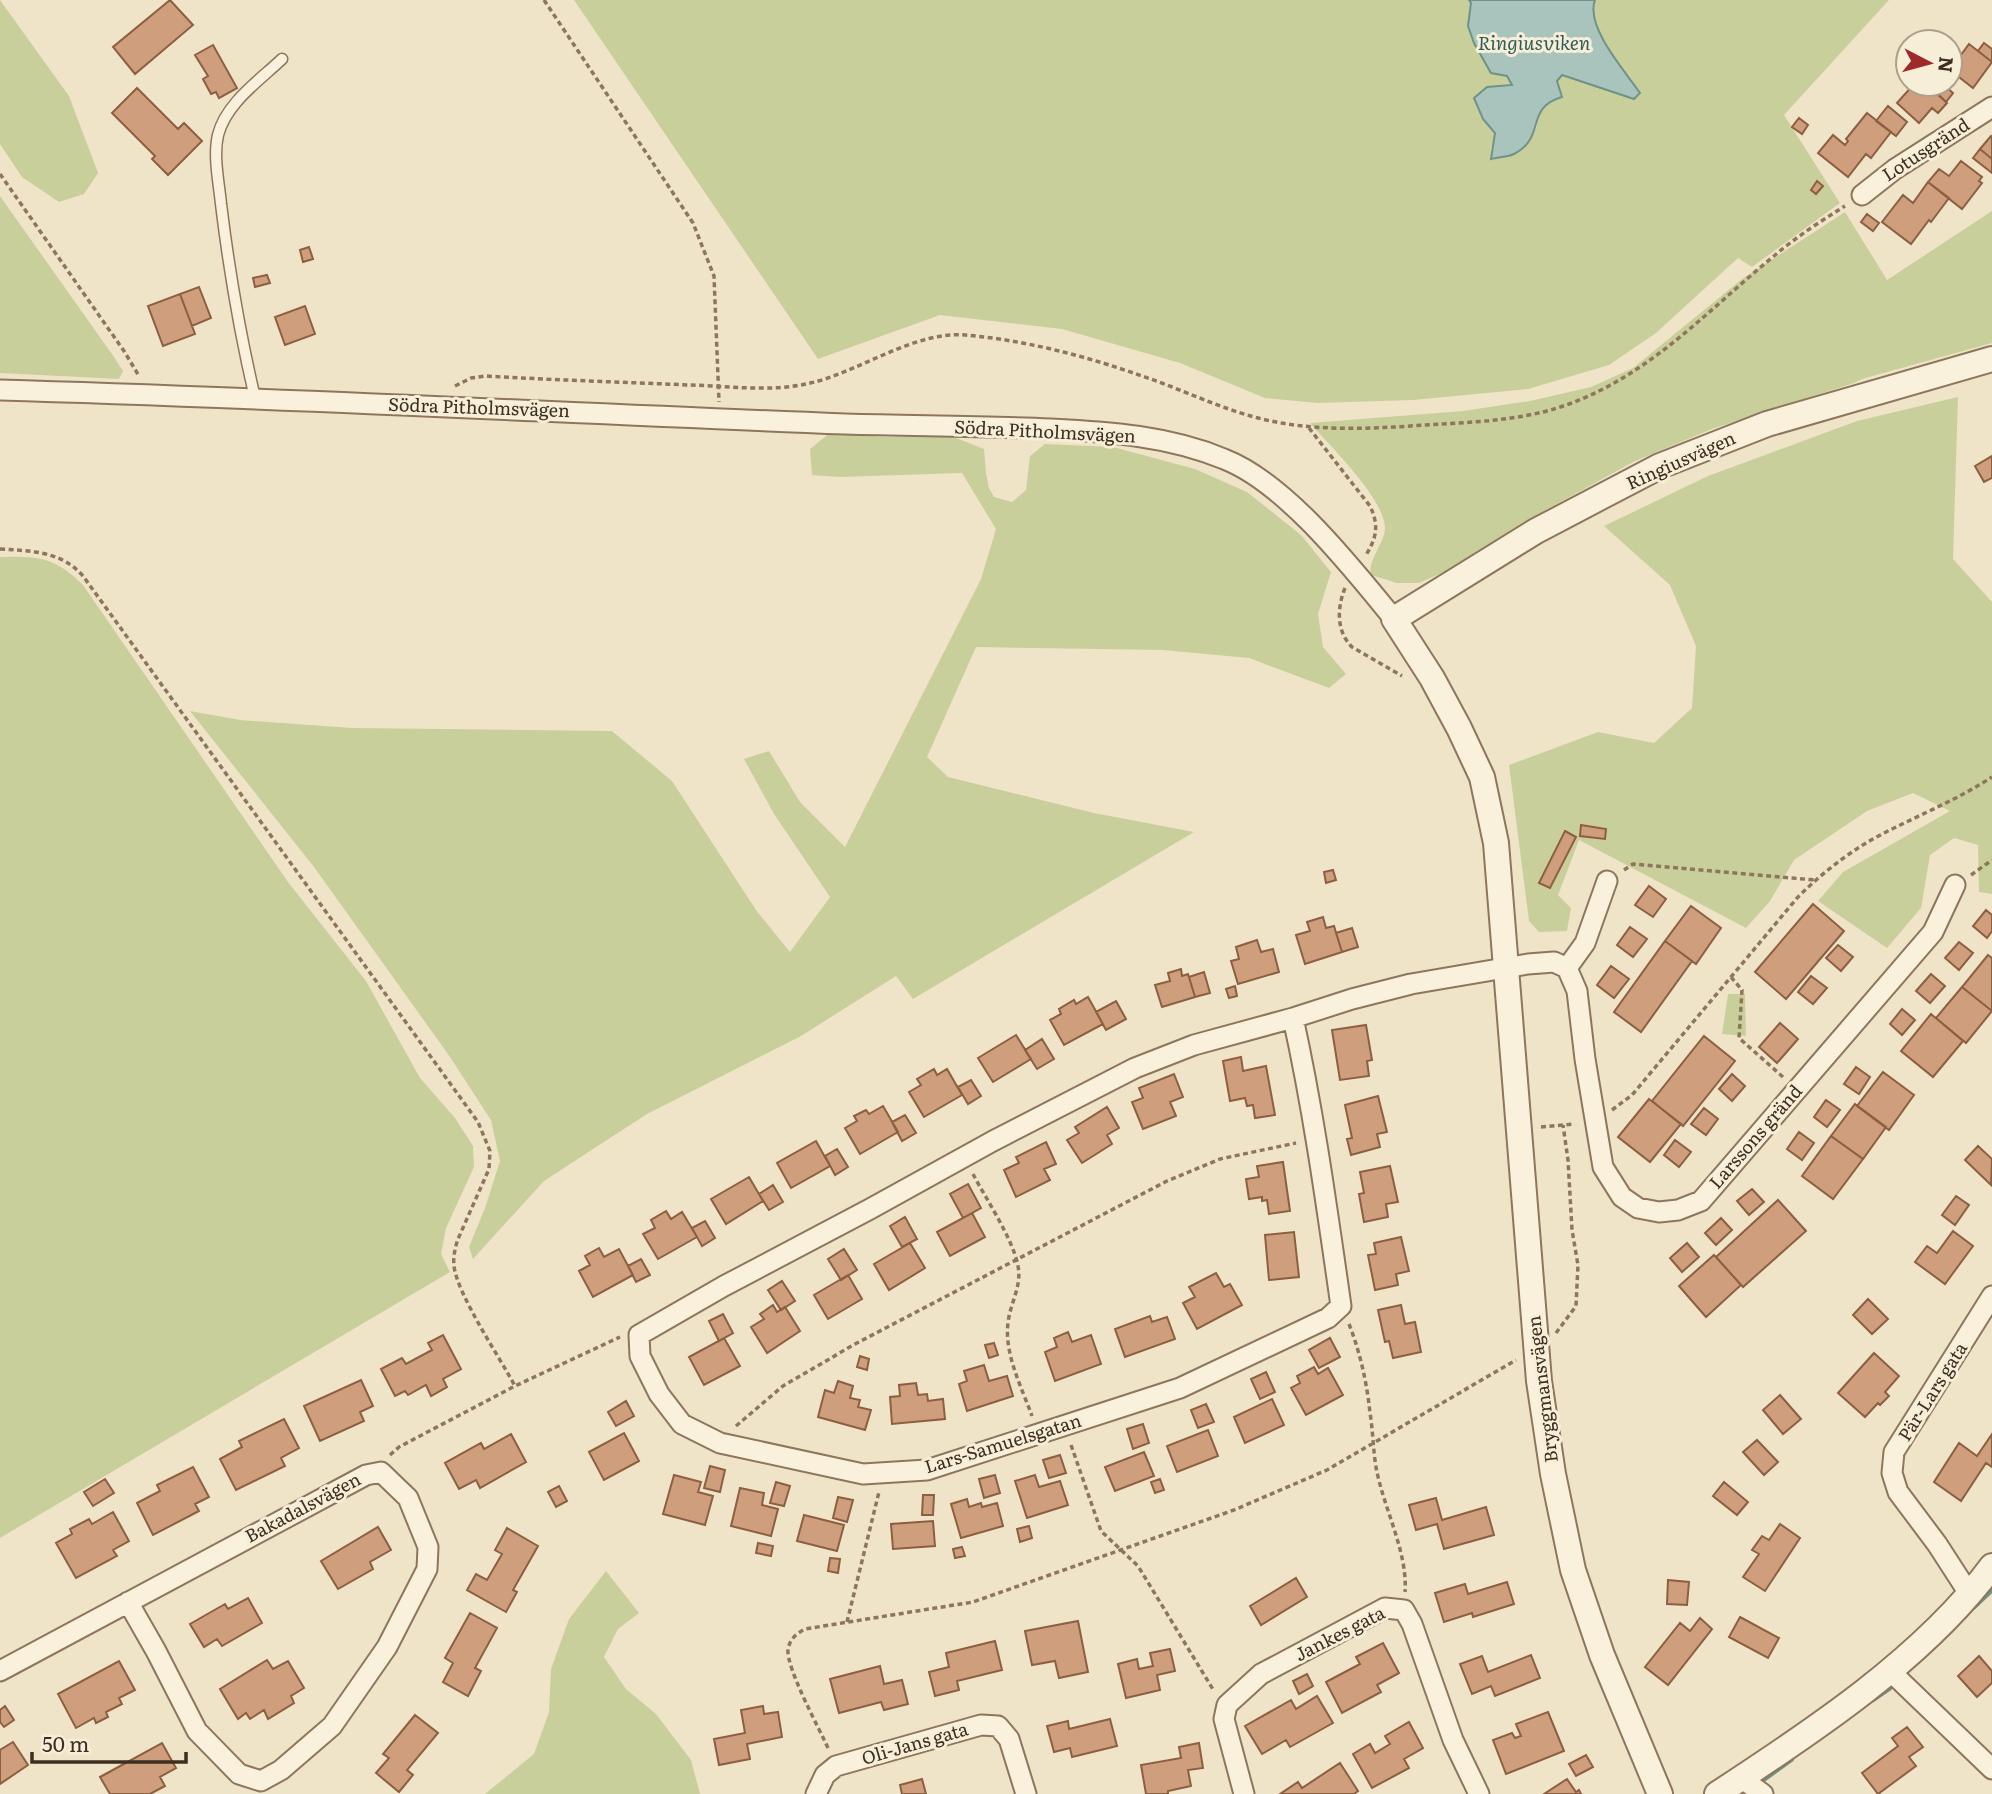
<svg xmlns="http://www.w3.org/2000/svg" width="1992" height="1794" font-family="Literata,serif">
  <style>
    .green { fill: #c9cf9b }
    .water { fill: #a9c4bc; stroke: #6f938a; stroke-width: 2 }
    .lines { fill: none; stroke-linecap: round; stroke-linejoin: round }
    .stream { stroke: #6f938a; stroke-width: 6 }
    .building { fill: #cf9f7d; stroke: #8d5f41; stroke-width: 2 }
    .service-casing { stroke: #8d765c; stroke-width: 13 }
    .minor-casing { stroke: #8d765c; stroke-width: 23 }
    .tertiary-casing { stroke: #8d765c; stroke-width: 28 }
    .path { stroke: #8d765c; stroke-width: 3.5; stroke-dasharray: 5 3.5; stroke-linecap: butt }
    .service { stroke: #faf1dc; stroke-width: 10 }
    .minor { stroke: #faf1dc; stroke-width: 19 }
    .tertiary { stroke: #faf1dc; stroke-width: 24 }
    .labels { text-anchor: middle; stroke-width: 6; stroke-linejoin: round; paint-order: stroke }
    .street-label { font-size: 18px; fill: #3d2e20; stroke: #f7eed8 }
    .water-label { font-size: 19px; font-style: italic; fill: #2f5d5a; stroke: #f7eed8 }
  </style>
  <rect width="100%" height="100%" fill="#f0e4c8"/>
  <path class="green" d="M0,0l69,96 29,77 -14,21 -25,8 -37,-25 -22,-33z
    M574,0h895l2,3 -3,23 44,59 -25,2 -4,32 12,14 -4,17 45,-21c4,-19 14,-39 26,-54l72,24 6,-5c-15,-23 -55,-67 -45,-94h294l-105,115 56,88 -88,64 -14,-9 -82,75 -47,32 -81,24 -115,11 -96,3 -52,-5 -85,-35 -118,-34 -122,-14 -122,44z
    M0,196l114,161 9,14 -4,8 -119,-6z
    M1992,211v132l-130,36 -8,4 -142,46 -77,32 -102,56 -89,55 -25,11h-22l-26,-8c-4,-14 13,-31 14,-46 1,-29 -56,-84 -75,-106l153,-12 67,-10 61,-14 42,-19 109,-89 103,-67 42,68z
    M1958,397l-5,162 39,43v292l-13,-2 -1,-47 -24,-7 -24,17 -9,53 -34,40 -69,-47 25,-29 107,-61 -37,-18 -46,18 -73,49 -24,41 -24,27 -167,-88 -21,55 13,13 -4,23 -28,1 -10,-11 -20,-156 89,-33 56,11 38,-35 4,-62 -26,-61 -66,-59 104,-50 149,-55z
    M830,433l56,4 65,-1 33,13 2,24 3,15 5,9 18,5 14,-12 4,-34 15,-12 68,3 82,22 52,23 54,43 30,37 -13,42 5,33 23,27 -17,14 -80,-30 -86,-8 -187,-3 -49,110 21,20 146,36 100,19 -281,167 -17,-23 -95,60 -154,78 -103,67 -71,78 -4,-12 16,-39 15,-47 -9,-41 -43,-66 -134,-187 -124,-156 50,9 112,8 260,3 60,50 84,129 34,42 40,-55 -56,-83 -30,-55 25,-8 31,51 45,45 136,-268 15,-50 -34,-56 -123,4 -27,-2 -2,-26z
    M0,557c39,-1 55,0 83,28l205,297 78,99 54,97 35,40 18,28 1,21 -28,61 -5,26 9,18 -450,266z
    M1728,994h17l1,42 -24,-2z
    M606,1571l33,42 -21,16 -14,28 22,32 30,25 35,46 9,34h-215l49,-40 15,-42 2,-43 18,-50z"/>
  <path class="water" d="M1469,0h126c-10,27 30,71 45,93l-6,6 -72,-24 -5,6 5,16c-38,11 -15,40 -48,57 -6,3 -16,3 -23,5l4,-26 -12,-14 -9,-21 13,-11 25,-2 -5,-9 -16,-3 -17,-30 -6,-17 3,-23z"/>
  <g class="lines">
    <path class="stream" d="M1973,1607l19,-18
      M1873,1699l16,-11
      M1743,1794l48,-35"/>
  </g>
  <path class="building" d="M170,0l23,25 -58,49 -22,-27z
    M1984,43l8,6v13l-14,-11z
    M1969,44l23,18 -19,26 -23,-18z
    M213,45l24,43 -18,10 -3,-6 -5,2 -8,-15 5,-3 -13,-21z
    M1914,84h12l21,19 -9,10 -6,-5 -13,15 -22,-20z
    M1928,84h15l10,9 -7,9z
    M137,88l41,41 6,-6 18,18 -34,34 -16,-16 3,-3 -43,-43z
    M1888,106l19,16 -11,14 -20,-15z
    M1867,113l24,19 -20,26 -5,-4 -18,23 -30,-24 15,-18 12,10 3,-4 -2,-2z
    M1799,118l9,7 -6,9 -10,-7z
    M1991,136l1,1v22l-12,-10z
    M1980,149l12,10v14l-19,-15z
    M1961,161l21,16 -3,4 3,2 -20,26 -34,-27 11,-13 10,7z
    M1817,181l6,5 -7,8 -5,-4z
    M1928,182l21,16 -18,24 -2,-2 -18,24 -29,-22 21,-27 10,8z
    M1867,214l12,9 -6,8 -12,-9z
    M309,247l4,12 -10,3 -3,-12z
    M267,275l3,8 -15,4 -2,-9z
    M199,287l12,31 -19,8 -12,-32z
    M180,294l15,40 -32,12 -15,-40z
    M305,306l10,28 -30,11 -10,-28z
    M1992,456v22l-8,4 -9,-16z
    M1581,825l25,4 -1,10 -25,-3z
    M1565,831l11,6 -26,51 -11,-5z
    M1333,870l3,10 -10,3 -2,-11z
    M1649,886l17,13 -13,18 -18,-12z
    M1813,904l31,27 -58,68 -31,-27z
    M1691,906l30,22 -25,36 -31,-23z
    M1986,910l6,5v16l-5,7 -14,-12z
    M1323,917l3,11 8,-2 8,26 -37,12 -9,-29 14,-4 -3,-9z
    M1630,927l17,12 -14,18 -16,-12z
    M1352,928l6,19 -16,5 -6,-19z
    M1257,940l4,12 12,-3 6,23 -41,12 -7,-23 8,-2 -3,-12z
    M1665,941l27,20 -51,71 -27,-20z
    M1959,942l14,11 -14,17 -14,-12z
    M1838,945l15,12 -12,14 -15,-13z
    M1988,955l4,3v53l-30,-24z
    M1611,966l18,13 -15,19 -17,-13z
    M1181,969l1,7 6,-2 7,23 -33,10 -7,-22 15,-4 -2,-8z
    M1204,972l6,21 -15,4 -6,-20z
    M1931,974l14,12 -15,17 -14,-12z
    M1811,976l16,12 -14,16 -15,-12z
    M1235,986l2,10 -8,2 -3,-9z
    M1962,987l30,24 -26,32 -30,-25z
    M1088,997l15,27 -39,21 -14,-25 11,-6 -2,-5 15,-9 2,4z
    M1116,1001l10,18 -20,11 -10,-18z
    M1902,1009l13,11 -13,15 -12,-11z
    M1931,1014l32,27 -30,36 -32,-26z
    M1780,1023l18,16 -21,24 -18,-16z
    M1366,1025l6,35 -5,1 2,15 -29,4 -8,-50z
    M1016,1035l15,24 -38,23 -15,-24z
    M1704,1036l31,25 -52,65 -31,-25z
    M1042,1039l12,20 -17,10 -12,-19z
    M1241,1057l2,14 23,-5 9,49 -20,3 -2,-13 -6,1 -2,-8 -15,3 -7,-40z
    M1856,1067l14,10 -11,17 -15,-10z
    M934,1069l3,6 10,-6 15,26 -38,22 -15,-25 12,-7 -4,-6z
    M1883,1072l31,23 -25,35 -32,-24z
    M1174,1074l9,23 -13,5 6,14 -33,13 -11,-27 11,-4 -4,-10z
    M1732,1074l13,12 -13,15 -13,-12z
    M971,1080l10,16 -13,8 -10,-17z
    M1378,1096l9,36 -10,2 3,13 -29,8 -4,-16 5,-1 -7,-33z
    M1649,1099l32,25 -31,38 -32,-25z
    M1826,1100l14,10 -13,17 -13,-10z
    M1855,1104l31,23 -23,32 -32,-23z
    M883,1106l15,26 -38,22 -15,-26 12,-7 -3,-5 12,-6 3,4z
    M1107,1107l12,21 -12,7 5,9 -30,19 -15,-23 12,-7 -4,-6z
    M1704,1108l14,11 -12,16 -15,-11z
    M905,1115l11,18 -14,8 -10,-19z
    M1799,1132l15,11 -12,17 -15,-11z
    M1831,1136l32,23 -30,40 -31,-23z
    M1675,1140l16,12 -12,15 -15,-12z
    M816,1141l14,25 -39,22 -14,-25z
    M1046,1142l10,22 -12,5 6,11 -34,17 -12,-27 15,-7 -3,-6z
    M1978,1146l14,13 -1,26 -26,-25z
    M837,1149l11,18 -13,8 -10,-19z
    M1283,1162l7,49 -21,3 -2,-14 -5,1v-4l-13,2 -3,-20 13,-2 -2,-11z
    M1390,1166l8,36 -12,2 2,13 -24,5 -5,-28 5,-1 -4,-21z
    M749,1177l14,24 -37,23 -15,-25z
    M968,1184l13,24 -18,10 -13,-24z
    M773,1185l10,17 -14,8 -10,-16z
    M1752,1189l12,13 -15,13 -12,-14z
    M1956,1196l13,9 -14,20 -13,-10z
    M1778,1200l28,31 -63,56 -27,-30z
    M666,1211l5,8 11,-7 15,25 -39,22 -15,-25 12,-6 -4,-8z
    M972,1213l13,24 -35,19 -13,-24z
    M905,1217l12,22 -15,8 -12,-21z
    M1721,1218l11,12 -16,15 -11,-12z
    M705,1221l10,17 -13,8 -10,-18z
    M1953,1231l20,15 -28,38 -30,-22 12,-16 10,7z
    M1294,1232l5,45 -30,3 -4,-45z
    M1401,1237l8,34 -13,3 2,11 -23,5 -7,-35 8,-1 -2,-11z
    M910,1243l15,25 -36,22 -15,-26z
    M1687,1243l12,14 -17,15 -12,-14z
    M599,1248l5,9 15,-8 14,26 -40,22 -14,-26 11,-6 -5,-9z
    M844,1249l13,21 -16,10 -13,-21z
    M1714,1255l27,30 -35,32 -27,-31z
    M641,1259l9,16 -14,7 -8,-16z
    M1216,1273l8,14 6,-3 12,21 -45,24 -14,-26 12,-6 -6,-10z
    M848,1275l14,24 -34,20 -14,-24z
    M782,1281l13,20 -14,9 -13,-20z
    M1868,1299l20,20 -16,15 -19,-19z
    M773,1305l4,7 8,-5 15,24 -33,22 -16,-26 13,-8 -4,-5z
    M1401,1305l4,19 10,-2 6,30 -28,6 -4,-17 -4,1 -7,-32z
    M723,1314l10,19 -14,8 -10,-20z
    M1150,1316l2,6 15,-5 8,22 -50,18 -10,-28z
    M1068,1332l4,10 19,-7 10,29 -46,17 -10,-29 12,-5 -3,-9z
    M443,1335l18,34 -18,10 4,8 -16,9 -5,-11 -18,10 -3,-4 -10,5 -14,-27 21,-11 4,6 26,-14 -4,-7z
    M724,1338l16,28 -36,19 -15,-28z
    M1330,1338l10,19 -21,11 -10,-18z
    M994,1343l4,12 -9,3 -4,-13z
    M1874,1353l25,23 -14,16 4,4 -9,9 -2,-2 -13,14 -27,-24z
    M860,1356l9,3 -2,11 -10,-3z
    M984,1365l5,16 18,-5 6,20 -46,15 -8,-27 8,-3 -3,-10z
    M1314,1367l4,7 10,-6 15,27 -37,20 -15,-27 9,-5 -3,-7z
    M1266,1372l9,20 -15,7 -9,-20z
    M361,1380l12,26 -13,6 4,9 -44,20 -16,-35z
    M838,1381l15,5 -3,12 10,2 -2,7 13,3 -6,20 -47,-13 7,-27 9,3z
    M916,1383l2,12 9,-1 1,7 15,-2 2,20 -53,5 -2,-27 10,-1 -1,-11z
    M1780,1395l21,24 -18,15 -20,-24z
    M1272,1399l12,26 -39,18 -11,-26z
    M626,1401l8,15 -18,10 -8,-14z
    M1206,1404l8,18 -16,6 -7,-18z
    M284,1419l15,29 -18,10 4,8 -49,24 -16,-31 22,-12 -3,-6z
    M1143,1424l6,19 -16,6 -6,-20z
    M1208,1430l10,26 -41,16 -10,-26z
    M624,1433l15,28 -35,19 -15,-28z
    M511,1434l15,28 -46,26 -4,-8 -17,9 -14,-26 36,-20 3,6z
    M1992,1434v33l-6,-4 -25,38 -27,-19 25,-39 18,13z
    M1757,1440l21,22 -14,13 -21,-23z
    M1144,1452l10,24 -39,15 -10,-24z
    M1060,1455l6,18 -17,5 -6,-18z
    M710,1466l15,4 -5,22 -16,-4z
    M193,1467l16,30 -14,7 4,7 -46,24 -16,-32 23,-12 -3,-6z
    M674,1475l27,7 -3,10 15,4 -8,29 -42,-11z
    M995,1475l5,18 -16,5 -5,-19z
    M1035,1475l4,12 21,-6 8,24 -41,13 -12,-37z
    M105,1479l9,14 -21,13 -9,-14z
    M1160,1479l4,11 -9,3 -4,-11z
    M776,1482l14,4 -6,20 -14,-3z
    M1724,1482l24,20 -11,13 -24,-19z
    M559,1486l8,15 -11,6 -8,-15z
    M740,1488l24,5 -2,12 16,4 -7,27 -40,-10z
    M923,1495h11l-1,20h-11z
    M838,1497l15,3 -6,22 -14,-4z
    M1436,1498l6,22 44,-13 8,28 -50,14 -7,-25 -21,6 -7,-25z
    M967,1499l2,8 12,-4 1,4 15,-4 6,23 -42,12 -10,-34z
    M113,1512l16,29 -16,9 4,6 -41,22 -20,-35 16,-9 -2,-5 19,-10 3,5z
    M804,1515l40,10 -7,26 -40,-10z
    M933,1521l2,25 -42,3 -2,-25z
    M1780,1524l20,14 -35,53 -22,-14 16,-23 -7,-4 10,-14 7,4z
    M1029,1526l3,12 -12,4 -3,-13z
    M378,1527l13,23 -21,12 3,7 -35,20 -17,-28z
    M507,1528l31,18 -25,44 4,2 -11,20 -39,-22 9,-16 11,6 15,-26 -7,-4z
    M758,1543l15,3 -2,10 -15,-3z
    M962,1547l3,9 -10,2 -2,-9z
    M830,1558l10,1 -2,14 -10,-2z
    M1296,1578l11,19 -46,28 -11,-19z
    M1668,1580l21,2 -2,23 -20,-1z
    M1507,1582l7,22 -41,13 -1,-4 -28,9 -9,-29 30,-9 3,10z
    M248,1598l14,25 -40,23 -5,-7 -13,8 -14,-23 35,-20 3,5z
    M470,1613l27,15 -22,40 6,3 -13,25 -25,-14 10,-19 -8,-5z
    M1740,1617l39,21 -11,20 -39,-21z
    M1700,1618l12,11 -44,56 -23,-18 35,-44 10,8z
    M1078,1621l10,51 -29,6 -4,-17 -23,4 -7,-34z
    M995,1641l7,29 -45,11 2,9 -24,6 -6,-24 20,-5 -3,-14z
    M1383,1643l16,30 -22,12 4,7 -39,21 -16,-31 34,-18 -4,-7z
    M1170,1649l5,22 -18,4 3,15 -34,8 -8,-34 19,-5 2,10 14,-3 -3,-13z
    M1531,1655l9,23 -45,18 -4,-10 -19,8 -12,-30 22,-8 6,16z
    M1979,1656l13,15v12l-15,14 -19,-21z
    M267,1660l6,9 15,-8 16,27 -13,8 3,7 -26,16 -4,-9 -14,9 -4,-6 -8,6 -18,-30z
    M119,1661l16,29 -16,8 3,6 -16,8 2,5 -12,6 -2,-5 -18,10 -18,-34z
    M880,1666l4,18 18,-4 6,24 -24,6 -3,-8 -42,11 -9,-34z
    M1307,1674l6,12 -14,8 -6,-13z
    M1317,1696l16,27 -43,24 -4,-7 -24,14 -17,-28 46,-26 5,9z
    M5,1706l9,14 -10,7 -4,-5v-12z
    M763,1706l1,8 14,-2 4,25 -35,7 3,15 -31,6 -5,-26 31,-6 -4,-23z
    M1548,1712l16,39 -58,23 -13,-34 19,-7 3,5 6,-2 -5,-12z
    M415,1715l23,18 -31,37 6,5 -14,17 -23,-19 13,-15 -6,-4z
    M1110,1719l7,27 -45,11 -2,-9 -16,4 -7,-26 21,-5 1,8z
    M1409,1722l14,26 -19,11 5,9 -37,20 -19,-34 17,-10 5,9 15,-9 -5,-8z
    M1907,1727l16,20 -14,10 7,9 -38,28 -16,-21 36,-27 -6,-8z
    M13,1742l15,23 -28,19v-34z
    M162,1743l14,25 -16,9 5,9 -15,8h-40l-10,-17z
    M1199,1743l4,25 -15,2 3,16 -23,5v3h-22l-5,-29 40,-7 -2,-11z
    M1586,1755l7,12 -17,9 -7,-12z
    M1340,1763l18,28 -4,3h-74l18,-12 4,6z
    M922,1779l4,15h-24l-2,-9z
    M1567,1779l9,13 3,-2 2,4h-37z"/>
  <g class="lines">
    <g class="service-casing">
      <path id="service" d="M255,398c-15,-64 -26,-128 -34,-194 -2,-21 -8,-48 -3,-69 8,-32 42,-55 64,-76"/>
    </g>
    <g class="minor-casing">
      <path id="minor" d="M1862,195l33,-26 97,-62
        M0,390c282,8 564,23 845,34 69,2 138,2 206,5 59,3 118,7 173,30 62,24 128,109 170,160
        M1567,968l18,-25 22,-62
        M1293,1018c21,95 34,191 48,288l-13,12 -148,70 -253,82 -64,4 -143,-31 -38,-19 -23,-30 -19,-38 -1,-21 85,-49 146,-77 123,-68 142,-73 59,-23 99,-27 59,-19 59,-15 117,-20 26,-2 13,6 10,23 8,68 18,108 19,30 16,11 21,4 19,-2 23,-9 232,-269 22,-47
        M1970,1595l-33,-51 -39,-52 -6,-19 2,-21 98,-156
        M1889,1670l103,99
        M0,1671l366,-196 15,-3 27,26 20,49 -1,22 -40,78 -55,79 -51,44 -20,11 -22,-7 -42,-43 -41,-80 -28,-49
        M1741,1778l22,16
        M816,1794l9,-19 11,-9 145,-41 17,1 11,13 17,55
        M1244,1794l-20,-75 3,-14 34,-31 124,-66 19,2 8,14 41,116 26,54"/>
    </g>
    <g class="tertiary-casing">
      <path id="tertiary" d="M1660,1794l-58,-139 -29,-85 -20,-96 -14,-93 -43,-538 -14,-66 -23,-49 -27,-50 -38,-59 142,-88 124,-65 107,-42 225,-65
        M1717,1794c95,-62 207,-136 275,-228"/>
    </g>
    <path class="path" d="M544,0l149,223 21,53 5,126
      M0,174l124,177 15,25
      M455,386l16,-8 14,-2c68,4 136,6 204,9 38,1 80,7 117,-1 51,-10 106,-53 159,-49 59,5 121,21 177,41 39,13 77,32 116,42 54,14 111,11 167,7 48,-3 98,-4 144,-21 82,-30 139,-94 205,-148 22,-19 47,-35 71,-50
      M1309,428l61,78c9,19 7,31 -4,49
      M0,549c32,2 61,2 83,27l395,546 12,29 -1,18 -31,70c-3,9 -5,18 -4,27 3,28 46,92 61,120
      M1345,588c-8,20 -9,43 7,59l50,29
      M1624,870l9,-6 182,16
      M1971,875l21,-15
      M1731,977l11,13 -3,48 44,39
      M1612,1110l20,-15 166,-198c22,-22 46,-41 73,-57 40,-22 83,-38 121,-63
      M1541,1127l34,-3
      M973,1174c13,25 40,65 45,92 4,21 -8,37 -10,57 -4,31 14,65 24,93
      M1349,1324c11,28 18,59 21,89 3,18 3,36 6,54 7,40 32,85 29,125
      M1556,1333l20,-27 2,-41 -6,-35 -4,-70 -5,-35
      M736,1426l47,-40 72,-42 312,-163 53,-22 76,-16
      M1071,1445l30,86 37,35 76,125
      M390,1455l9,-8 116,-61 105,-49
      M847,1622l32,-130
      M828,1748c-9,-20 -42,-80 -40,-99 2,-10 8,-15 17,-20l168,-27 261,-92 93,-40 189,-110"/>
    <use href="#service" class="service"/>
    <use href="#minor" class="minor"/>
    <use href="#tertiary" class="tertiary"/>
  </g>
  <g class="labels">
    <g class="street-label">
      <text transform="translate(1926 150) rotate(-33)" y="6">Lotusgränd</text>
      <text transform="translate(479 408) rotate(2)" y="6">Södra Pitholmsvägen</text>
      <text transform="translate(1045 432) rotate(3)" y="6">Södra Pitholmsvägen</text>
      <text transform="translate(1681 461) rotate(-24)" y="6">Ringiusvägen</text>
      <text transform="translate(1756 1137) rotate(-49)" y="6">Larssons gränd</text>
      <text transform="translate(1543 1389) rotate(-97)" y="6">Bryggmansvägen</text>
      <text transform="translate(1933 1392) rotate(-58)" y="6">Pär-Lars gata</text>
      <text transform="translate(1003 1444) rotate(-17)" y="6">Lars-Samuelsgatan</text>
      <text transform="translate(303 1508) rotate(-28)" y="6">Bakadalsvägen</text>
      <text transform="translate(1340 1634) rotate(-27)" y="6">Jankes gata</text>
      <text transform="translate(915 1744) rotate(-16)" y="6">Oli-Jans gata</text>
    </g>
    <g class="water-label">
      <text x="1534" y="50">Ringiusviken</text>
    </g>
  </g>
  <g transform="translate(1929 63) rotate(96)"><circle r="33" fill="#f7eed8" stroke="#ada18e" stroke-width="2"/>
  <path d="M0-5L12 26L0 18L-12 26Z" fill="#9e2a2b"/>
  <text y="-10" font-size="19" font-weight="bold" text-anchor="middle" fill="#3d2e20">N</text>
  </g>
  <path d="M32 1752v10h154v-10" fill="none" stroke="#3d2e20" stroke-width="3.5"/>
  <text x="42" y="1752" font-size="21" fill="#3d2e20" stroke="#f7eed8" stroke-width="5" paint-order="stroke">50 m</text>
</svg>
